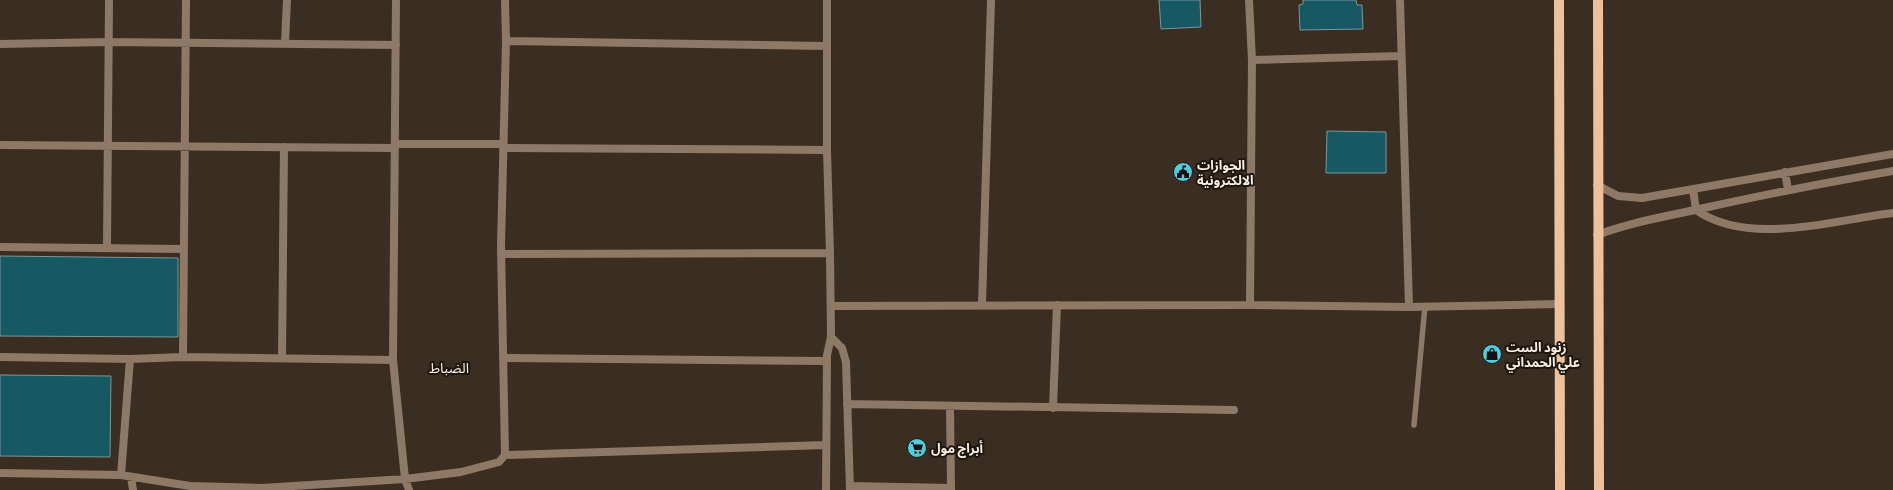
<svg xmlns="http://www.w3.org/2000/svg" width="1893" height="490" font-family="'Zilla Slab','Noto Sans Arabic',serif">
  <style>
    .building { fill: #165962; stroke: #7e969a }
    .lines { fill: none; stroke-linecap: round; stroke-linejoin: round }
    .lane { stroke: #8e7967; stroke-width: 5.5 }
    .street { stroke: #8e7967; stroke-width: 8 }
    .primary { stroke: #ecc19c; stroke-width: 10 }
    .labels { text-anchor: middle; stroke-width: 4; stroke-linejoin: round; paint-order: stroke }
    .poi-label { font-size: 13px; font-weight: bold; fill: #f8efe7; stroke: #1d1711; text-anchor: start }
    .neighbourhood-label { font-size: 14px; fill: #f8efe7; stroke: #1d1711 }
  </style>
  <rect width="100%" height="100%" fill="#3a2d21"/>
  <path class="building" d="M1159,0h41l1,27 -40,2z
    M1303,0h53l1,5h5l1,24 -63,1 -1,-25 4,-1z
    M1327,131l59,1v41h-60z
    M0,256l178,2v79l-178,-1z
    M0,375l111,1 -1,81 -110,-1z"/>
  <g class="lines">
    <path class="lane" d="M1414,425l11,-119"/>
    <path class="street" d="M396,0l-3,360 12,119 4,11
      M505,0l1,41 321,5
      M1249,0l3,60 149,-4
      M1400,0l9,307
      M0,44l109,-2 287,3
      M285,44l2,-44
      M395,144h108
      M0,145l395,3
      M503,148l324,2
      M1785,172l3,18
      M1597,185l21,11 24,2 251,-44
      M1693,189l3,21c53,37 137,10 197,3
      M1597,235c35,-13 71,-19 107,-27 63,-14 126,-26 189,-37
      M0,247l184,2
      M107,248l2,-248
      M501,254l329,-1
      M982,305l9,-305
      M1250,305l2,-245
      M831,306l419,-1 159,2 150,-3
      M831,337l11,11 4,14 4,128
      M0,357l130,2 53,-2 210,3
      M183,357l3,-357
      M282,358l2,-211
      M503,358l324,3
      M847,404l387,6
      M950,406l1,84
      M1053,408l4,-103
      M505,455l-4,-209 5,-205
      M0,473l121,2 69,11 72,2 143,-9 56,-7 38,-10 6,-7 321,-10
      M121,475l9,-116
      M131,477l2,13
      M850,486l101,2
      M826,490l1,-135 4,-18 -1,-84 -3,-103v-150"/>
    <path class="primary" d="M1559,0l1,490
      M1598,0l1,490"/>
  </g>
  <defs>
    <g id="civic-disc" transform="scale(1)"><circle r="9.5" fill="#54cadd" stroke="#1d1711"/><path d="M-.6-6.5H3V-4.5H.6V-3L4-1V1h2V6H-6V1h2V-1L-.6-3ZM-1.2 2.5V6h2.4V2.5Z" fill="#111"/></g>
    <g id="shop-disc" transform="scale(1)"><circle r="9.5" fill="#54cadd" stroke="#1d1711"/><path d="M-5-2.5h2.3a2.7 3.5 0 0 1 5.4 0H5L5.5 6h-11ZM-1.5-2.5h3a1.5 2.3 0 0 0-3 0Z" fill="#111"/></g>
    <g id="supermarket-disc" transform="scale(1)"><circle r="9.5" fill="#54cadd" stroke="#1d1711"/><path d="M-6-5.5h2.5l.6 2H6L4.5 2H-2.5L-4.4-4H-6ZM-1.5 3.2a1.3 1.3 0 1 0 .1 0ZM3 3.2a1.3 1.3 0 1 0 .1 0Z" fill="#111"/></g>
  </defs>
  <g fill-rule="evenodd">
    <use href="#civic-disc" x="1183" y="172"/>
    <use href="#shop-disc" x="1492" y="354"/>
    <use href="#supermarket-disc" x="917" y="448"/>
  </g>
  <g class="labels">
    <g class="poi-label">
      <text x="1197" y="170">الجوازات<tspan x="1197" dy="15">الالكترونية</tspan></text>
      <text x="1506" y="352">زنود الست<tspan x="1506" dy="15">علي الحمداني</tspan></text>
      <text x="931" y="453">أبراج مول</text>
    </g>
    <g class="neighbourhood-label">
      <text x="449" y="373">الضباط</text>
    </g>
  </g>
</svg>
